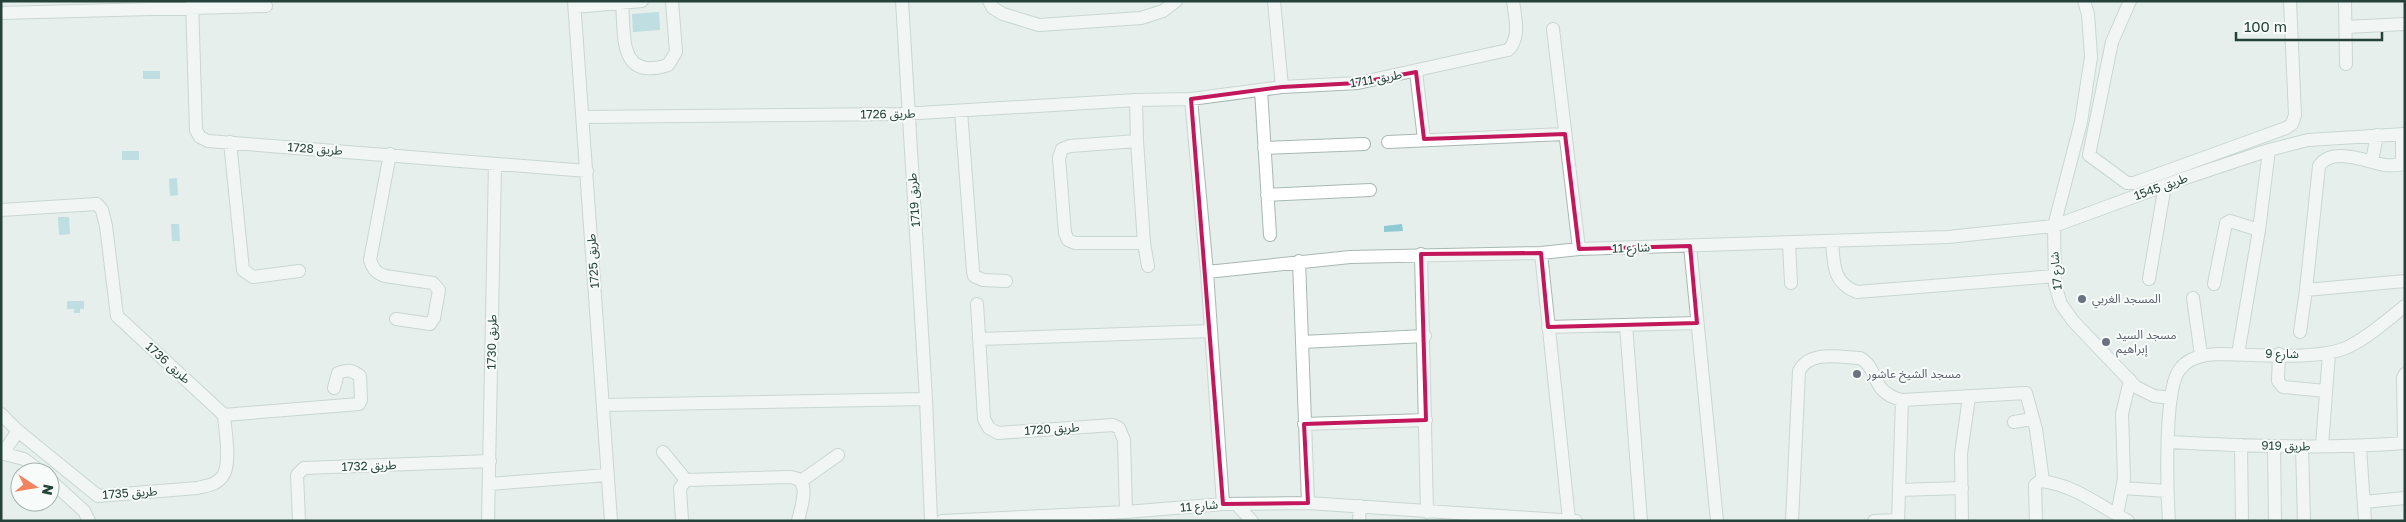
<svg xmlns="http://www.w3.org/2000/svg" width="2406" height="522" font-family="'Golos Text','Noto Sans Arabic',sans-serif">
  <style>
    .water { fill: #8ec9d4 }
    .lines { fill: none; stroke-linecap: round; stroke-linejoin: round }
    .minor-casing { stroke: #a8b8b2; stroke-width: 14 }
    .minor { stroke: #fff; stroke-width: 12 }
    .marked { fill: none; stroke: #c2185b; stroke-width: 4; stroke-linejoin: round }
    .worship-dot { fill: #6b7280; stroke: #f7fbf9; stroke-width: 2 }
    .labels { text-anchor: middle; stroke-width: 4; stroke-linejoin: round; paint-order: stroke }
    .street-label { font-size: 12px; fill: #24423a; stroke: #f7fbf9 }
    .worship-label { font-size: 12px; fill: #5b616d; stroke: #f7fbf9; text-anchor: start }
  </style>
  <rect width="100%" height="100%" fill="#e6efeb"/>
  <path class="water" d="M659,12l1,18 -27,2 -1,-18z
    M143,71h17v8h-17z
    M122,151h17v9h-17z
    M177,178l1,17 -8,1 -1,-17z
    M58,217h11l1,17 -11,1z
    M171,224h8l1,17h-8z
    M1402,224l1,7 -19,1v-6z
    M67,301h17v8h-4v4h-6v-4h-7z"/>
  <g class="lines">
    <g class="minor-casing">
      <path id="minor" d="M192,1l4,129 4,7 8,4 379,30
        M574,1l37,520
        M902,1l24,398 5,122
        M989,1l4,7 10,6 36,11 102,-7 22,-7 13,-10
        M1274,1l8,86
        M2084,1l4,13 3,43 -10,65 -27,104 1,59 6,19 12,17 63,66 18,9 17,2
        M2130,1l-18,41 -23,113 38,28h7l152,-55 6,-4 3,-9 -5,-114
        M2345,1l1,63
        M622,3c3,33 -4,78 46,62l8,-13 -4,-51
        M575,7l67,-6
        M1,13l265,-7
        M2346,27l59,-3
        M1553,29l26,220
        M1416,72l8,67
        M1261,90l9,145
        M1191,99l16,173 16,232
        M1136,100l1,41
        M961,111l12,160 1,5 9,4 23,1
        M584,117l318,-3 234,-14 55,-1 91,-12 76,-4 150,-33c13,-12 7,-33 5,-49
        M2402,134v30
        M1137,141l7,102h-69l-7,-3 -3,-7 -6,-75 3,-9 8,-3z
        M230,142l13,128 10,7 46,-6
        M1388,142l177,-8
        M1264,148l100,-4
        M390,154l-20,106c3,9 6,13 15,16l48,7 6,7 -5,28 -4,6 -34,-5
        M2372,161l5,-26
        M2405,164c-7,1 -13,2 -20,1 -18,-3 -53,-19 -66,1l-13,124 99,-9
        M1267,195l103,-5
        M1,210l96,-6 5,6 4,16 11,90 107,99
        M1832,241c2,22 0,42 25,51l198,-16
        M1144,243l4,23
        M1789,243l2,40
        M1690,246l27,275
        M1541,253l28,267
        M1421,254l6,258
        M1299,261l9,242
        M1207,272l143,-15 191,-4 38,-4 369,-12 106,-11 131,-48 84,-28 39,-10 97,-6
        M2149,279l16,-94
        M2214,284l12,-61 4,-2 29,9
        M2193,298l8,57
        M977,304l7,115 5,9 9,5 115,-8 6,3 5,12 2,72
        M1626,325l15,196
        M1548,327l149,-4
        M2300,332l6,-42
        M979,339l232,-8
        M1302,342l123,-6
        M2238,354l21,-124 10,-80
        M2279,354l-1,27 5,6 43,4
        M603,405l323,-6
        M1,414l17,17 80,65 99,-8c9,-2 19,-3 25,-11 10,-11 3,-47 2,-62
        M224,415l135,-11 2,-4 -1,-24c-8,-6 -12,-7 -22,-3l-4,15
        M2014,422l18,-3
        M1304,424l122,-4
        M2168,442c79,4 158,7 237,1
        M2404,443l-1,-65 2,-4
        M2241,445l1,76
        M2274,446l1,75
        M2302,446l2,75
        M2322,446l7,-93
        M2360,447l5,74
        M663,452l23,28
        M1,453l23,6 17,13
        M3,453l15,-22
        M50,480l34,31 5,10
        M801,481l37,-26
        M489,484l119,-9
        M2123,488l44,3
        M1899,490l63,-2
        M2364,502l41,-4
        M1236,504l16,17
        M2117,515l7,-37 -2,-64 8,-34
        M299,521l-2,-46 7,-7 186,-7
        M488,521l7,-357
        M682,521l-2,-33 6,-8 103,-3c24,1 12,29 9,44
        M942,521l184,-9 97,-8 85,-1 268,18
        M1359,521l1,-15
        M1792,521l7,-150c11,-21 40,-14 61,-13 20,11 9,34 42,42l124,-7 10,36 7,52
        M1874,521l24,-1
        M1898,521l4,-121
        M1962,521l-1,-67 8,-57
        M2036,521l-1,-36 5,-4c33,3 60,25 88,40
        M2169,521c-2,-30 -5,-125 9,-149 8,-14 24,-17 39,-18 36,0 101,7 131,-7 21,-10 39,-27 57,-41"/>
    </g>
    <use href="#minor" class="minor"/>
  </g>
  <path d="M0 0H2406V522H0ZM1416,72l8,67 141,-5 14,115 111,-3 7,77 -149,4 -7,-74 -120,1 5,166 -122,4 4,79 -85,1 -32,-405 91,-12 76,-4z" fill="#e6efeb" fill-opacity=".55" fill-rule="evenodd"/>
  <path class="marked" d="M1416,72l8,67 141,-5 14,115 111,-3 7,77 -149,4 -7,-74 -120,1 5,166 -122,4 4,79 -85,1 -32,-405 91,-12 76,-4z"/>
  <g class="worship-dot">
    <circle cx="2082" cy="299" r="5"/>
    <circle cx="2106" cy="342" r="5"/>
    <circle cx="1857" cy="374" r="5"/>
  </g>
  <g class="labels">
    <g class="street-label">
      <text transform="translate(1376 79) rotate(-10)" y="4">طريق 1711</text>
      <text transform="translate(888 114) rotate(-1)" y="4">طريق 1726</text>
      <text transform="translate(315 149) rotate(4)" y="4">طريق 1728</text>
      <text transform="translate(2161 187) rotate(-20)" y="4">طريق 1545</text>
      <text transform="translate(914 200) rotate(-94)" y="4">طريق 1719</text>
      <text transform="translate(1631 248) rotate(-2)" y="4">شارع 11</text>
      <text transform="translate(593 261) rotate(-94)" y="4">طريق 1725</text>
      <text transform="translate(2056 271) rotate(-95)" y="4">شارع 17</text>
      <text transform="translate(492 342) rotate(-89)" y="4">طريق 1730</text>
      <text x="2282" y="358">شارع 9</text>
      <text transform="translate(168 363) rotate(42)" y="4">طريق 1736</text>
      <text transform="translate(1052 429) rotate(-4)" y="4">طريق 1720</text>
      <text transform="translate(2286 446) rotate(1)" y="4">طريق 919</text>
      <text transform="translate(369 466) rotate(-2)" y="4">طريق 1732</text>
      <text transform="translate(130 493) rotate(-4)" y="4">طريق 1735</text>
      <text transform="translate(1199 506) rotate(-5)" y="4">شارع 11</text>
    </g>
    <g class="worship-label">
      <text x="2092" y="303">المسجد الغربي</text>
      <text x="2116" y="339">مسجد السيد<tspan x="2116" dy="14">إبراهيم</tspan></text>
      <text x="1867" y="378">مسجد الشيخ عاشور</text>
    </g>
  </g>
  <rect width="2406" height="522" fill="none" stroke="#24423a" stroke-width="5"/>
  <g transform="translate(35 487) rotate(102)"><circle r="24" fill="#f7fbf9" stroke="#a3b1ad"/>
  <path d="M0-4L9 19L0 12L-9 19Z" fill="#f4845f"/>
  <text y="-8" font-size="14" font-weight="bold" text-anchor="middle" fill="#24423a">N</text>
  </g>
  <path d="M2236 32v8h146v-8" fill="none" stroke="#24423a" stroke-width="2.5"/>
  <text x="2244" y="32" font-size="15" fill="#24423a" stroke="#f7fbf9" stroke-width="4" paint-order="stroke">100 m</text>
</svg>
